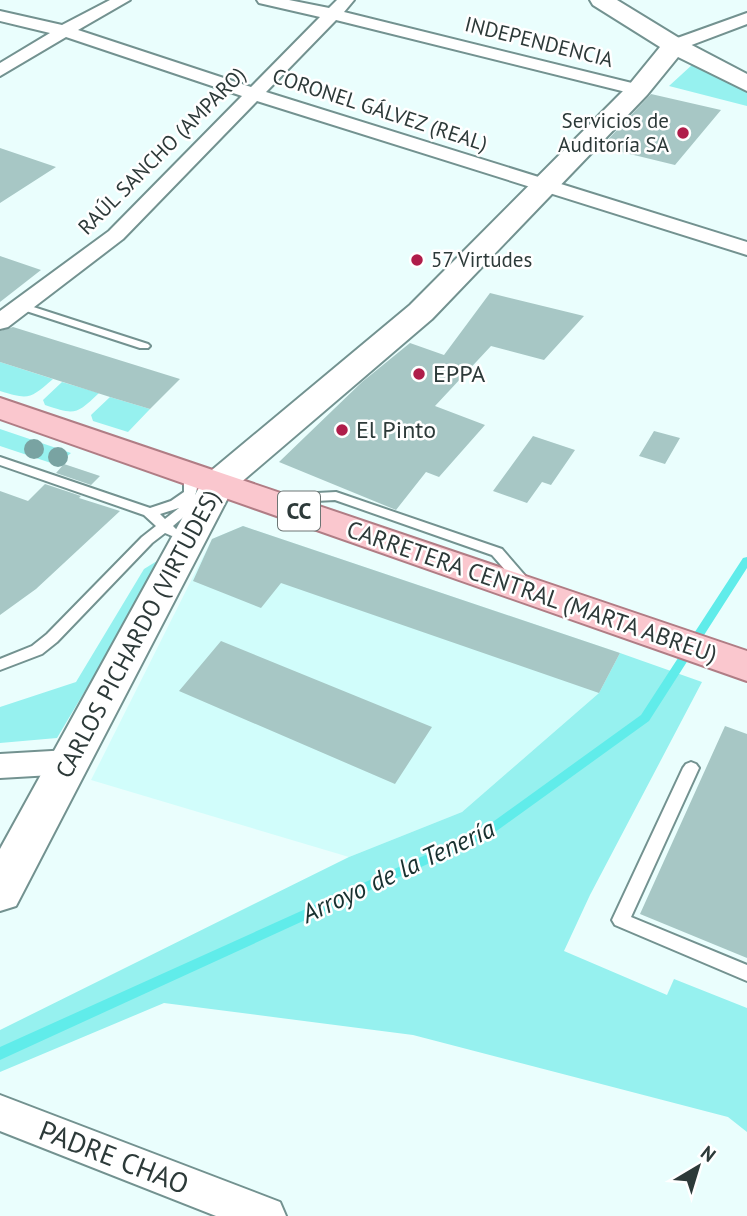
<svg xmlns="http://www.w3.org/2000/svg" width="747" height="1216" font-family="'PT Sans',sans-serif">
  <style>
    .built { fill: #d1fdfb }
    .green { fill: #96f1ef }
    .lines { fill: none; stroke-linecap: round; stroke-linejoin: round }
    .stream { fill: #60ecea; fill-rule: evenodd }
    .building { fill: #a7c7c5 }
    .lane-casing { stroke: #739290; stroke-width: 4 }
    .street-casing { stroke: #739290; stroke-width: 4 }
    .secondary-casing { stroke: #739290; stroke-width: 4 }
    .primary-casing { stroke: #b07d85; stroke-width: 4 }
    .lane { fill: #fff; fill-rule: evenodd }
    .street { fill: #fff; fill-rule: evenodd }
    .secondary { fill: #fff; fill-rule: evenodd }
    .primary { fill: #fac7ce; fill-rule: evenodd }
    .tree { fill: #79a3a2 }
    .poi-dot { fill: #af1d4a; stroke: #fff; stroke-width: 2.5 }
    .labels { text-anchor: middle; stroke-width: 5; stroke-linejoin: round; paint-order: stroke }
    .far-street-label { font-size: 21px; fill: #2d3a39; stroke: #fff }
    .far-poi-label { font-size: 21px; fill: #2d3a39; stroke: #fff; text-anchor: end }
    .shield { fill: #fff; stroke: #6c7574; stroke-width: 2 }
    .shield-label { font-size: 23px; font-weight: bold; fill: #2d3a39 }
    .poi-label { font-size: 24px; fill: #2d3a39; stroke: #fff; text-anchor: start }
    .street-label { font-size: 24px; fill: #2d3a39; stroke: #fff }
    .water-label { font-size: 26px; font-style: italic; fill: #193130; stroke: #fff }
    .near-street-label { font-size: 28px; fill: #2d3a39; stroke: #fff }
  </style>
  <rect width="100%" height="100%" fill="#eafefd"/>
  <path class="built" d="M243,526l377,127 -21,40 -137,119 -113,45 -258,-77 121,-241z"/>
  <path class="green" d="M693,64l54,27v15l-78,-20z
    M0,362l53,17c-23,20 -24,21 -53,12z
    M62,382l37,11c-23,22 -24,22 -54,12l-2,-5z
    M110,397l40,12 -22,23 -35,-11 -2,-6z
    M0,429l71,24 -14,12 -57,-19z
    M165,556l-108,182 -57,5v-36l76,-25 68,-113z
    M620,653l82,29 -112,213 -26,56 103,44 7,-16 73,29v124l-19,-15 -315,-82 -249,-32 -164,69v-42l349,-173 113,-45 137,-119z"/>
  <g class="lines">
    <path class="stream" d="M747,557v11l-98,153 -158,114 -491,225v-13l483,-218 158,-114 102,-157z"/>
  </g>
  <path class="building" d="M651,94l70,16 -46,55 -74,-18z
    M0,148l56,19 -56,36z
    M0,256l41,14 -41,32z
    M490,293l94,23 -40,44 -53,-14 -56,60 50,19 -46,52 -13,-5 -30,38 -117,-48 83,-80 48,-39 34,12z
    M13,327l167,52 -30,30 -40,-12 -110,-35v-31z
    M654,431l26,7 -15,26 -26,-8z
    M533,436l42,14 -24,35 -9,-3 -15,21 -34,-12z
    M64,464l36,12 -9,9 -35,-12z
    M45,484l36,12 -2,2 41,13 -84,78 -36,26v-124l28,10z
    M243,526l377,127 -21,40 -318,-110 -20,25 -68,-27 19,-42z
    M221,641l211,86 -37,57 -216,-93z
    M725,726l22,8v224l-107,-44z"/>
  <g class="lines">
    <g class="lane-casing">
      <path id="lane" d="M21,303l127,41 2,2 -2,2h-8l-123,-40 -2,-2z
        M0,457l150,51 21,-7 13,-9v-11l-7,-9 6,-4c13,4 17,16 12,27l6,-2 6,4 -34,29 6,6 -2,3 -5,1 -7,-3 -13,10 -95,99 -15,12 -42,16v-11l32,-13 15,-12 95,-97 14,-11 -12,-11 -144,-50zM179,508l-14,11 -5,-5z
        M336,492l166,57 32,37 -2,3h-10l-30,-34 -157,-55 -57,3 -6,-4 6,-4z
        M691,762l5,2 3,4 -68,149 116,48v16l-132,-56 -3,-5 71,-152 3,-4z"/>
    </g>
    <g class="street-casing">
      <path id="street" d="M110,0h20l-52,30 173,57 69,-70 -61,-14 -2,-3h32l40,8 8,-8h17l-10,12 300,74 3,4 -3,4 -6,1 -302,-75 -70,72 481,150v13l-490,-154 -134,138 -115,88 -8,2v-18l109,-80 133,-135 -176,-59 -66,39v-13l50,-30 -50,-12v-10l62,14z
        M747,13v11l-66,25h-12l-3,-4 3,-4z
        M69,750l11,3 4,9 -4,9 -11,3 -69,4v-24z
        M0,1095l280,107 6,14h-70l-216,-85z"/>
    </g>
    <g class="secondary-casing">
      <path id="secondary" d="M590,0h27l67,41 63,33v17l-69,-34 -31,38 -215,224 -200,171 -216,416 -16,5v-62l206,-374 204,-170 219,-220 31,-38 -67,-42z"/>
    </g>
    <g class="primary-casing">
      <path id="primary" d="M0,398l747,253v30l-747,-262z"/>
    </g>
    <use href="#lane" class="lane"/>
    <use href="#street" class="street"/>
    <use href="#secondary" class="secondary"/>
    <use href="#primary" class="primary"/>
  </g>
  <g class="tree">
    <circle cx="34" cy="449" r="10"/>
    <circle cx="58" cy="457" r="10"/>
  </g>
  <g class="poi-dot">
    <circle cx="683" cy="133" r="7"/>
    <circle cx="417" cy="260" r="7"/>
    <circle cx="419" cy="374" r="7"/>
    <circle cx="342" cy="430" r="7"/>
  </g>
  <g class="labels">
    <g class="far-street-label">
      <text transform="translate(539 42) rotate(14)" y="7">INDEPENDENCIA</text>
      <text transform="translate(380 110) rotate(18)" y="7">CORONEL GÁLVEZ (REAL)</text>
      <text transform="translate(162 151) rotate(-45)" y="7">RAÚL SANCHO (AMPARO)</text>
    </g>
    <g class="far-poi-label">
      <text x="669" y="128">Servicios de<tspan x="669" dy="24">Auditoría SA</tspan></text>
      <text x="431" y="267" text-anchor="start">57 Virtudes</text>
    </g>
    <rect class="shield" x="278" y="491.5" width="42" height="39" rx="5"/>
    <g class="shield-label">
      <text x="299" y="519">CC</text>
    </g>
    <g class="poi-label">
      <text x="433" y="382">EPPA</text>
      <text x="356" y="438">El Pinto</text>
    </g>
    <g class="street-label">
      <text transform="translate(532 592) rotate(19)" y="8">CARRETERA CENTRAL (MARTA ABREU)</text>
      <text transform="translate(138 634) rotate(-62)" y="8">CARLOS PICHARDO (VIRTUDES)</text>
    </g>
    <g class="water-label">
      <text transform="translate(398 871) rotate(-25)" y="9">Arroyo de la Tenería</text>
    </g>
    <g class="near-street-label">
      <text transform="translate(114 1157) rotate(21)" y="10">PADRE CHAO</text>
    </g>
  </g>
  <g transform="translate(698 1167) rotate(38)" stroke="#ffffff" stroke-width="5" paint-order="stroke">
  <path d="M0-5L12 26L0 18L-12 26Z" fill="#2d3a39"/>
  <text y="-10" font-size="19" font-weight="bold" text-anchor="middle" fill="#2d3a39">N</text>
  </g>
</svg>
